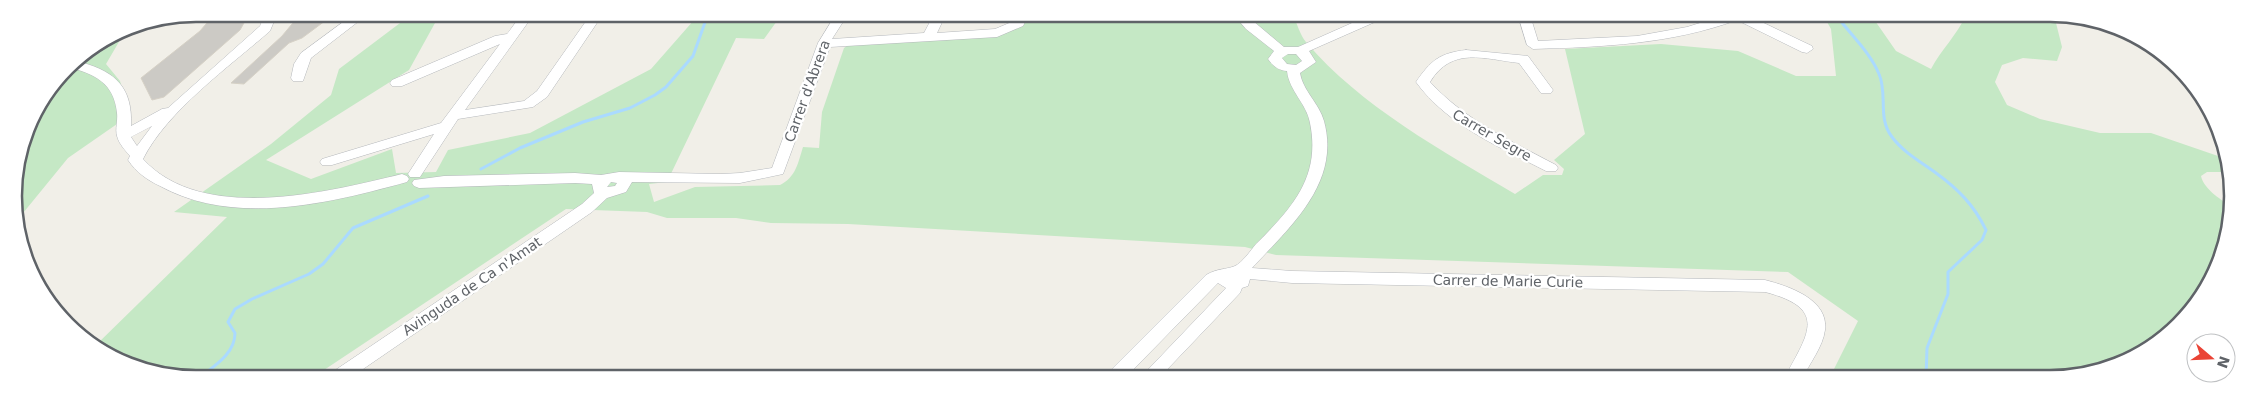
<svg xmlns="http://www.w3.org/2000/svg" width="2246" height="393" font-family="'DejaVu Sans',sans-serif">
  <style>
    .green { fill: #c5e8c5 }
    .lines { fill: none; stroke-linecap: round; stroke-linejoin: round }
    .stream { stroke: #aadaff; stroke-width: 3 }
    .building { fill: #cccac5; stroke: #d6d1c6 }
    .minor-casing { stroke: #b5b8bc; stroke-width: 1 }
    .minor { fill: #fff; fill-rule: evenodd }
    .labels { text-anchor: middle; stroke-width: 4.5; stroke-linejoin: round; paint-order: stroke }
    .street-label { font-size: 14px; fill: #5f6368; stroke: #fff }
    .rim { fill: none; stroke: #5f6368; stroke-width: 2.5 }
  </style>
  <rect width="100%" height="100%" fill="#f1efe8"/>
  <path class="green" d="M412,14h28l-31,56 -143,90 45,19 81,-30 4,24 40,-1 12,-22 82,-17 121,-64 43,-49 -4,-6h92l-18,25 -28,-1 -69,144 -18,2 5,18 41,-15 85,-2c16,-8 18,-22 23,-38l16,1 3,-36 22,-64 4,-3 124,-9 51,-13 42,-4 1,-5 227,1c4,8 7,20 13,27 54,64 138,110 209,152l28,-19h19l2,-6 -10,-9 31,-26 -20,-85 96,-5 77,7 58,25h40l-5,-47 -8,-14h48l25,36 35,18c10,-19 26,-34 35,-54h88l8,32 -5,14 -34,-3 -21,7 -7,17 12,23 33,14 60,14h51l67,23 9,6v10h-20l-6,4c3,13 18,22 29,30l1,14 -18,58 -34,48 -59,39 -58,14h-233l29,-58 -70,-49 -512,-17 -31,-8 -397,-23 -77,-1 -35,-5h-69l-20,-6 -81,-3 -254,169h-139l-68,-23 -10,-9 132,-129 -53,-5 97,-68 60,-49 8,-26z
    M127,28l-21,36 14,17 10,34 -62,43 -49,60 -5,-33 14,-59 39,-59z"/>
  <g class="lines">
    <path class="stream" d="M1836,15c14,19 34,37 43,59 9,20 -2,44 13,63 11,15 29,25 44,36 22,16 38,32 50,57l-4,10 -34,32v22l-21,54 -1,31
      M481,169l39,-21 63,-26 47,-14 25,-13 11,-8 27,-31 15,-42
      M199,378c15,-12 36,-24 36,-45l-7,-11 7,-13 17,-10 57,-25 14,-10 30,-36 75,-32"/>
  </g>
  <path class="building" d="M212,14h37l-9,16 -76,67 -12,3 -11,-22 59,-47 12,-14z
    M333,15l-31,23 -13,5 -45,41 -13,-1 51,-47 15,-18z"/>
  <g class="lines">
    <g class="minor-casing">
      <path id="minor" d="M265,14h12l-7,17c-40,35 -103,80 -127,128 59,65 185,33 259,15l5,2 2,3 -2,3c-77,21 -172,45 -247,4 -13,-6 -24,-14 -32,-26l2,-4c-5,-6 -11,-12 -13,-20 -2,-7 1,-15 0,-23 -3,-30 -22,-39 -49,-46l8,-6c37,9 57,24 55,65l31,-17 6,-1 92,-82zM152,126l-15,20 -6,-9z
        M354,14h14l-57,44 -8,23h-10l-2,-3 3,-14 7,-11z
        M522,14h12l-69,96 59,-9 13,-10 54,-77h12l-56,83 -14,10 -75,12 -38,58h-10l-2,-3 26,-40 -102,31h-10l-2,-3 2,-3 119,-36 59,-79 -98,42h-10l-2,-3 2,-3 103,-44 12,-2z
        M836,14h12l-16,25 92,-6 10,-19h12l-9,19 58,-4 19,-8 3,-7h12l-6,12 -26,11 -167,10 -47,127 -43,9 -108,-1 -6,10 -19,6 -15,14 -242,166h-22l3,-5 251,-169 12,-11 -2,-9 -17,-1 -156,5 -5,-2 -2,-3 2,-3 30,-4 131,-3 26,2 18,-3 102,2 19,-1 32,-5 46,-125zM611,182l6,1 -2,3 -8,1z
        M1234,15h12l38,32h14l72,-32h16l-2,3 -75,33 7,11 -16,11c3,18 19,30 24,48 17,62 -34,106 -72,147l40,3 473,9c23,6 64,19 60,50 -2,17 -16,34 -23,49h-18c22,-43 47,-70 -19,-87l-473,-9 -42,-4 -2,7 -6,2 -2,5 -81,85h-19l86,-90 -8,-5 -93,95h-20l3,-5 98,-98c12,-7 19,-5 29,-9 7,-3 16,-16 21,-22 36,-36 65,-67 54,-121 -3,-19 -21,-32 -23,-52 -9,-1 -14,-5 -19,-12l6,-8 -28,-22zM1288,54h8l6,7 -6,4 -9,-1 -5,-6z
        M1518,15h12l8,26 99,-5 50,-9 39,-12h21l65,31 1,3 -6,4 -5,-1 -65,-32c-66,24 -134,27 -204,29l-6,-4z
        M1466,50l62,6 25,34 -2,3h-10l-22,-30c-35,-4 -67,-17 -89,19 35,38 81,59 126,83l2,3 -2,3h-10c-45,-23 -99,-46 -130,-89 15,-22 24,-29 50,-32z"/>
    </g>
    <use href="#minor" class="minor"/>
  </g>
  <g class="labels">
    <g class="street-label">
      <text transform="translate(807 91) rotate(-70)" y="5">Carrer d'Abrera</text>
      <text transform="translate(1492 135) rotate(30)" y="5">Carrer Segre</text>
      <text transform="translate(1508 281) rotate(1)" y="5">Carrer de Marie Curie</text>
      <text transform="translate(472 286) rotate(-34)" y="5">Avinguda de Ca n'Amat</text>
    </g>
  </g>
  <path d="M0 0H2246V393H0ZM196 22H2050A174 174 0 0 1 2224 196V196A174 174 0 0 1 2050 370H196A174 174 0 0 1 22 196V196A174 174 0 0 1 196 22Z" fill="#fff" fill-rule="evenodd"/>
  <path class="rim" d="M196 22H2050A174 174 0 0 1 2224 196V196A174 174 0 0 1 2050 370H196A174 174 0 0 1 22 196V196A174 174 0 0 1 196 22Z"/>
  <g transform="translate(2211 358) rotate(109)"><circle r="24" fill="#ffffff" stroke="#bfc1c3"/>
  <path d="M0-4L9 19L0 12L-9 19Z" fill="#ea4335"/>
  <text y="-8" font-size="14" font-weight="bold" text-anchor="middle" fill="#5f6368">N</text>
  </g>
</svg>
